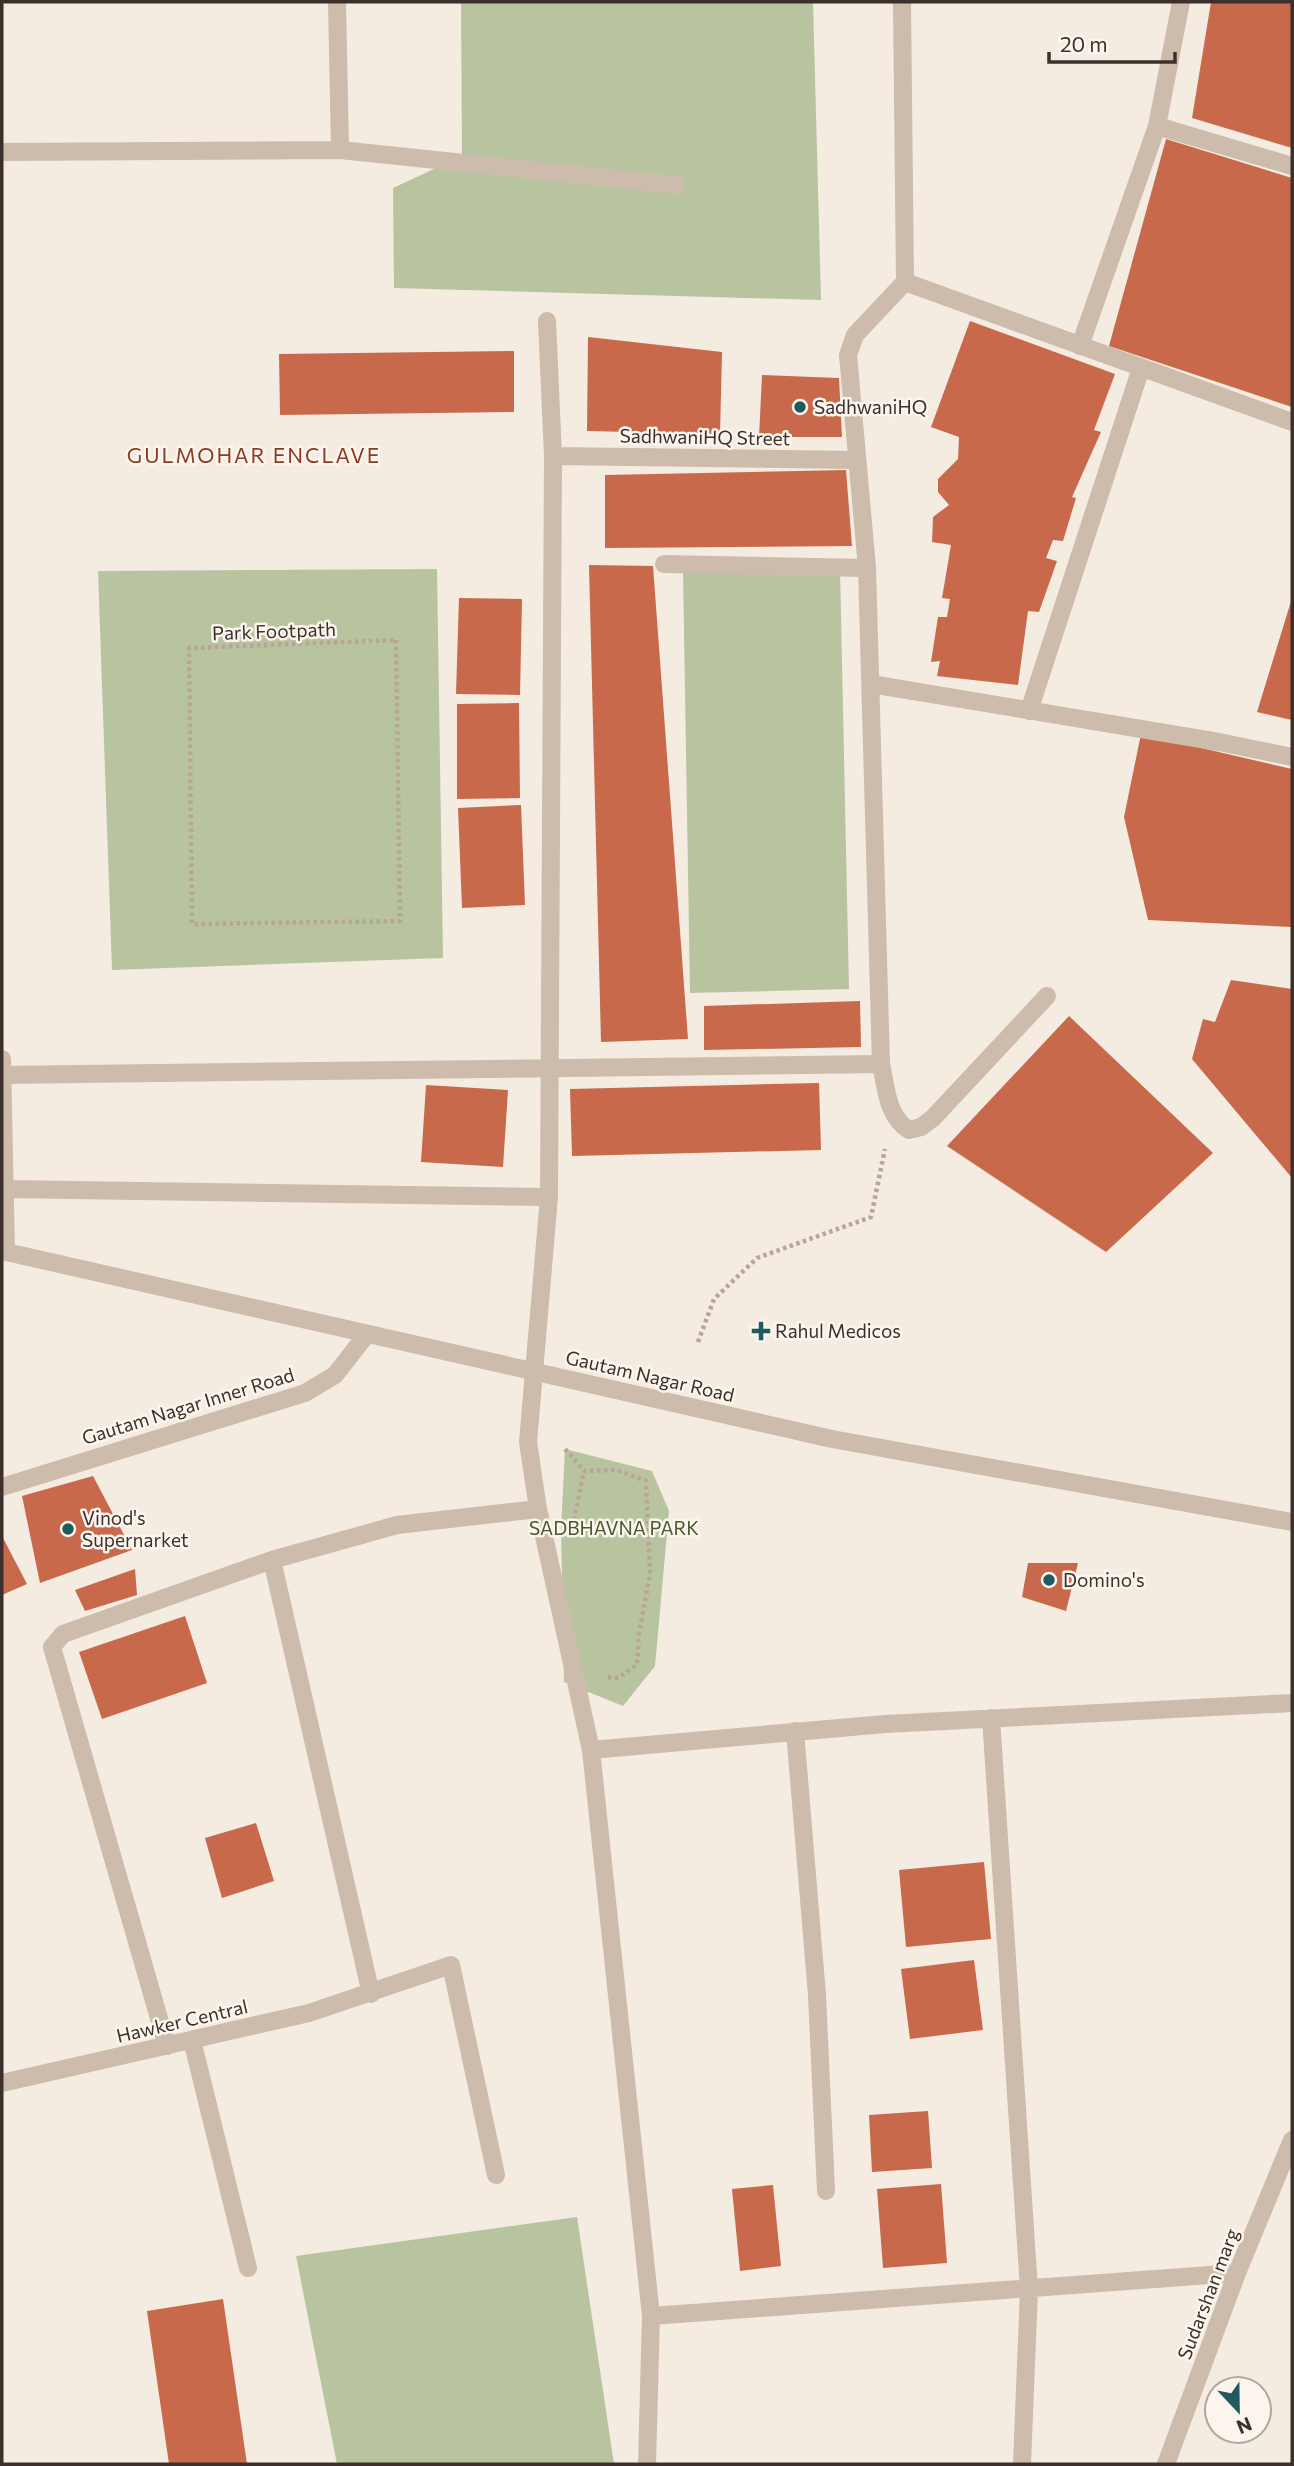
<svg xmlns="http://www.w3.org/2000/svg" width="1294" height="2466" font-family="Commissioner,sans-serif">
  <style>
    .green { fill: #b8c4a0 }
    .building { fill: #c8694b }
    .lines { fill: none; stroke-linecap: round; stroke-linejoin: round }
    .path { stroke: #b9a596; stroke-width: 4.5; stroke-dasharray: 3.5 3.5; stroke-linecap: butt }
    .minor { stroke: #cdbbac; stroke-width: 18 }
    .tertiary { stroke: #cdbbac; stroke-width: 18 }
    .poi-dot { fill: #1f5a5e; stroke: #fbf5ee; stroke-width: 2.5 }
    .labels { text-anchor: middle; stroke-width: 5; stroke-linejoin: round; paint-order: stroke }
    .poi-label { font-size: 19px; fill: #3b302b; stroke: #fbf5ee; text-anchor: start }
    .street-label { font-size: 19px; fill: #3b302b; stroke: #fbf5ee }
    .park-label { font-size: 19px; fill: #4a5a2e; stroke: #fbf5ee }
    .neighbourhood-label { font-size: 21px; letter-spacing: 2px; fill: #8c3b22; stroke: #fbf5ee }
  </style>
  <rect width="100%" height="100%" fill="#f4ebe1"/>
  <path class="green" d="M461,2h352l8,298 -427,-12 -1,-100 69,-32z
    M437,569l6,389 -331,12 -14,-399z
    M840,569l9,420 -159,4 -7,-422z
    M565,1449l87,22 17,40 -14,155 -32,40 -59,-24 -3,-151z
    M577,2217l37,247h-277l-41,-208z"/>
  <path class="building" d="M1211,2h81v146l-100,-30z
    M1166,139l126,39v229l-183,-61z
    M970,321l145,53 -21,56 7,2 -29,65 4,1 -13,43 -10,-1 -7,18 11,3 -18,51 -11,-1 -10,74 -81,-9 3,-15 -9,1 7,-45h9l3,-18 -8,-1 9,-53 -19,-3 1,-25 16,-12 -11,-13v-13l20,-20 1,-22 -28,-10z
    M588,337l134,15 -2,82 -133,-3z
    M514,351v61l-234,3 -1,-61z
    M762,375l77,3 3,59h-83z
    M846,470l6,76 -247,2v-73z
    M589,565l64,1 35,473 -87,3z
    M459,598l63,1 -2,96 -64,-1z
    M1292,598v122l-35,-8z
    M519,703l1,95 -63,1v-95z
    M1141,734l151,35v158l-144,-7 -24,-103z
    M521,805l4,100 -63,3 -4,-100z
    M1231,980l61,9v189l-100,-119 11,-40 12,3z
    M860,1001l1,46 -157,3v-44z
    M1069,1016l144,137 -107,99 -159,-106z
    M819,1083l2,67 -249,6 -2,-67z
    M426,1085l82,5 -5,77 -82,-5z
    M93,1476l39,74 -92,33 -18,-87z
    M2,1536l25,48 -25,11z
    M1028,1563h50l-12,48 -44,-14z
    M135,1569l2,26 -52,16 -10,-21z
    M185,1616l22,67 -105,36 -23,-67z
    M256,1823l18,58 -52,17 -17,-60z
    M984,1862l7,77 -85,8 -7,-77z
    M974,1960l9,70 -73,9 -9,-70z
    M928,2111l4,57 -60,4 -3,-57z
    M941,2184l6,79 -64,5 -6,-79z
    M773,2185l8,81 -41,5 -8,-82z
    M223,2299l24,165h-78l-22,-153z"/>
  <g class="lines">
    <path class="path" d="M396,640l4,281 -208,3 -3,-276z
      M698,1342l16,-43 43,-41 114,-41 14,-68
      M565,1449l19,22 33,-1 29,11 4,93 -11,59 -2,32 -19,13 -12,-1
      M574,1520l10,-49"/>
    <path class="minor" d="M337,2l3,148
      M902,2l3,280 -50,53 -7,20 19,213 14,496c5,23 6,53 28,66l12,-3 12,-9 114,-122
      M1157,126l135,40
      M2,152l338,-2 336,35
      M905,282l387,140
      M547,321l6,135 -4,741 -21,245 10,67 53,241 294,-26 407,-21
      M1080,346l77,-220 24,-124
      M553,456l304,4
      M664,564l203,4
      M871,684l348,58 73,15
      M1029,711l112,-343
      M2,1059l4,193
      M2,1075l879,-11
      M4,1189l545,8
      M2,1487l303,-94 30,-18 32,-41
      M272,1560l99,434
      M991,1718l38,571 -7,175
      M795,1731l22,264 9,196
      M591,1750l60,566 -4,148
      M192,2040l56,228
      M167,2046l-115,-399 11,-13 209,-74 125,-35 141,-16
      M2,2083l307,-70 142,-48 45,210
      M651,2316l586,-43
      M1166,2464l71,-191 55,-133"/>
    <path class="tertiary" d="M2,1251l830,188 460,83"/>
  </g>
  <g class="poi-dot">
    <circle cx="800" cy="407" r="7"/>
    <path d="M757.5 1320.5h7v7h7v7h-7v7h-7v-7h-7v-7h7z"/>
    <circle cx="68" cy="1529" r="7"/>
    <circle cx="1049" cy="1580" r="7"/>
  </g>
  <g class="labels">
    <g class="poi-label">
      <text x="814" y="414">SadhwaniHQ</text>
      <text x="775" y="1338">Rahul Medicos</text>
      <text x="82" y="1525">Vinod's<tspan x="82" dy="22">Supernarket</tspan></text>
      <text x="1063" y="1587">Domino's</text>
    </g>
    <g class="street-label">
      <text transform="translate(705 437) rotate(1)" y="7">SadhwaniHQ Street</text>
      <text transform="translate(274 631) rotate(-2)" y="7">Park Footpath</text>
      <text transform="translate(650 1376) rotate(13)" y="7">Gautam Nagar Road</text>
      <text transform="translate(188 1406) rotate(-17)" y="7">Gautam Nagar Inner Road</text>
      <text transform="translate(182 2021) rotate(-13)" y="7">Hawker Central</text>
      <text transform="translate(1208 2294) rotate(-69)" y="7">Sudarshan marg</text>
    </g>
    <g class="park-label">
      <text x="614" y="1535">SADBHAVNA PARK</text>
    </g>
    <g class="neighbourhood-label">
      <text x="254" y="463">GULMOHAR ENCLAVE</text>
    </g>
  </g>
  <rect width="1294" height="2466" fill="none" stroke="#3b302b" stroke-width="7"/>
  <g transform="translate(1238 2410) rotate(158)"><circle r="33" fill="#fbf5ee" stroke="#aea6a0" stroke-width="2"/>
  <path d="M0-5L12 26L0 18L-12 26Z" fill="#1f5a5e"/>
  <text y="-10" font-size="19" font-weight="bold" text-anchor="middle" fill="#3b302b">N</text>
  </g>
  <path d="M1049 52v10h126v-10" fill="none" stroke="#3b302b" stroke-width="3.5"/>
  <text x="1060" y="52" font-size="21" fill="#3b302b" stroke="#fbf5ee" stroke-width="5" paint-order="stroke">20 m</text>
</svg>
